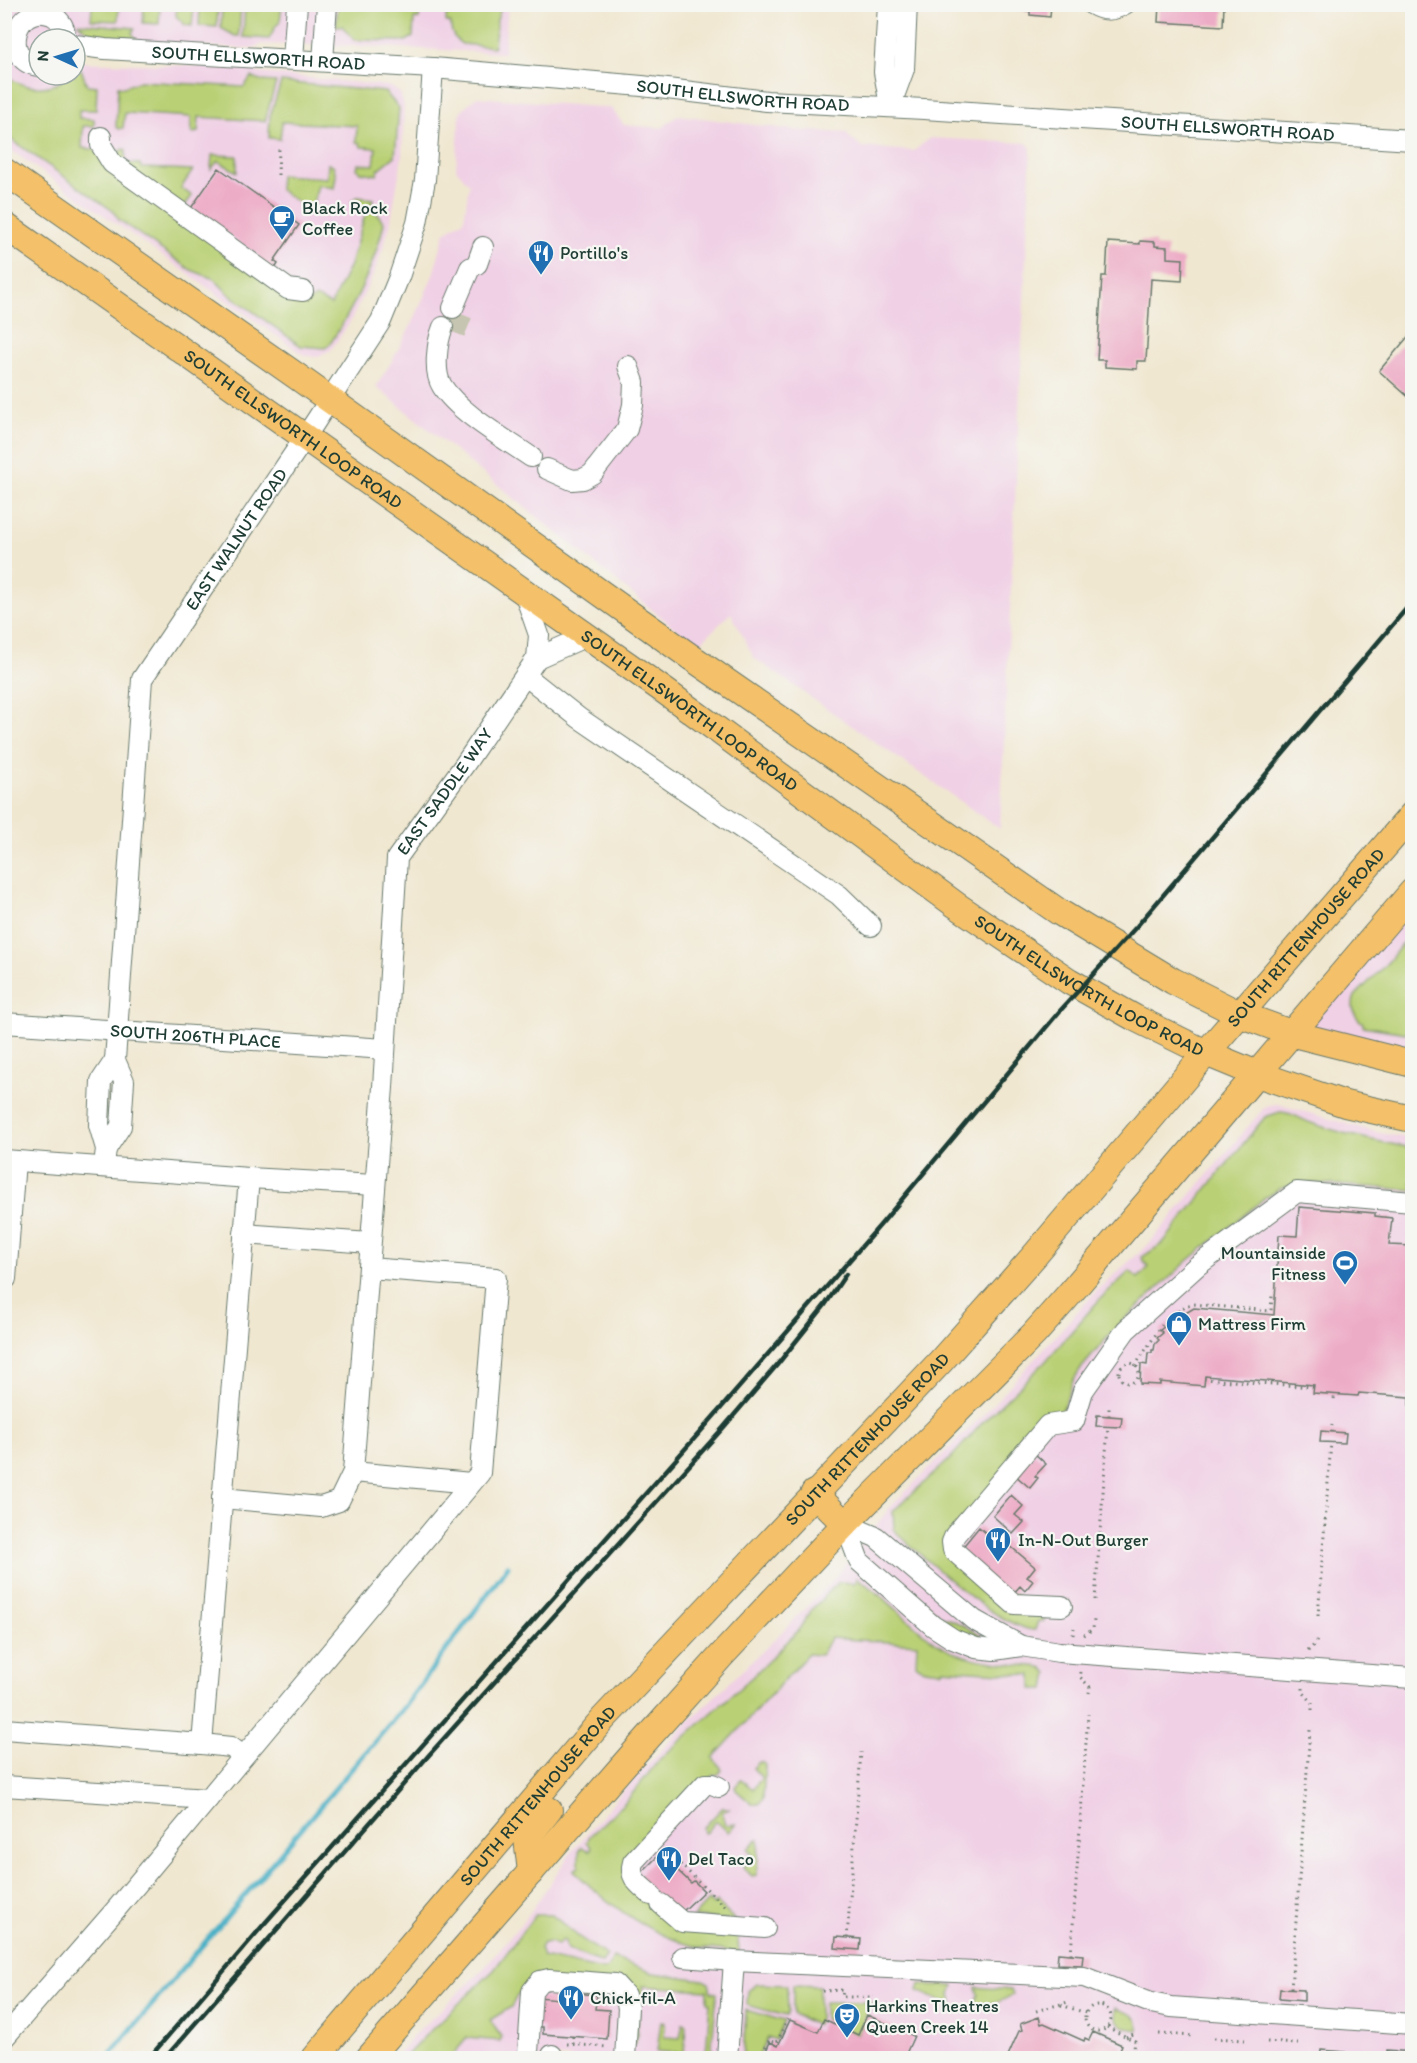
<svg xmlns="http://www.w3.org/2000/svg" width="1417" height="2063" font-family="Itim,sans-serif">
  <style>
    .built { fill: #f0d0e5 }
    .green { fill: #b9d075; stroke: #6c8654; stroke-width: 1.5 }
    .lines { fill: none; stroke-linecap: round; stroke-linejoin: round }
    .stream { stroke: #47b0c6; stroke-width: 5 }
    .building { fill: #edacc6 }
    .minor-tunnel { stroke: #c6c5b1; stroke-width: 20; stroke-dasharray: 20 10; stroke-linecap: butt }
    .minor-casing { stroke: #68786b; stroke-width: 22 }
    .major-casing { stroke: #68786b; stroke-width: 28 }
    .path { stroke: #68786b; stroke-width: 3; stroke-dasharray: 1.5 4.5; stroke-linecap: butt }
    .minor { stroke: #fff; stroke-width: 20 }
    .major { stroke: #f4c16a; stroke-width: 26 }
    .rail { stroke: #1f3d34; stroke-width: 4.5 }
    .labels { text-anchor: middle; stroke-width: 4.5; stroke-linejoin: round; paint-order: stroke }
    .street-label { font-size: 18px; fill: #1f3d34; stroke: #f6f6f2 }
    .poi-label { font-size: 18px; fill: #1f3d34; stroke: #f6f6f2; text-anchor: start }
  </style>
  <rect width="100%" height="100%" fill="#f6f6f2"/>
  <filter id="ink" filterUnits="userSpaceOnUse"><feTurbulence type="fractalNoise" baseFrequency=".0167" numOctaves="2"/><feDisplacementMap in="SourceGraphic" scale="12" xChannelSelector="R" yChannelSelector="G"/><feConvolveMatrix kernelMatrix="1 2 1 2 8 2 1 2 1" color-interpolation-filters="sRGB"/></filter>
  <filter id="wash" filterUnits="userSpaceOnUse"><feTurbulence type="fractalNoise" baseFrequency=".008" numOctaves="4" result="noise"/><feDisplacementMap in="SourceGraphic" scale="24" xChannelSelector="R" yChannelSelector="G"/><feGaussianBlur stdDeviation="1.35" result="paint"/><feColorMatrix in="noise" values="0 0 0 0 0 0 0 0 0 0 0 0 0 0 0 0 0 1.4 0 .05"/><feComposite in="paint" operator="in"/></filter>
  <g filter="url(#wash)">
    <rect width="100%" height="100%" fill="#f0e7d0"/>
    <path class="built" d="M4,5h504l-4,48 -146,-7 -97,-2 -10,5 -178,-10h-34v36h36v-12l3,-1 172,6 9,5 130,13 11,7 4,12 -2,52 -12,69 -8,25 -11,29 -22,44 -18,26 -15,7 -12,-2 -299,-209z
      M476,97l135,11 13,17 38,3 16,-13 117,15 53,3v3l13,11 53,4 16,-13 97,5 4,5 -31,681 -246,-171 -23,-45 -34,33 -321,-259 16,-26 22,-41 19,-45 12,-43 19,-12 5,-36 -13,-15 4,-57z
      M1412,892v172l-119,-30z
      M1278,1104l97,28 37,7v919h-1018l24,-27 63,-59 49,-59 42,-62 51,-60 67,-71 82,-78 62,-63 58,-74 95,-94 113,-124 48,-42 116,-137 6,-3z"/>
    <path class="green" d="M92,5h27l-1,16 -27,-1z
      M144,5h16l-1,19 -16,-1z
      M177,5h17l-2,21 -7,-1 -9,-9z
      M200,5h18l-1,22 -18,-1z
      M222,5h19l-2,31h-4l-14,-8z
      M245,5h37l-2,17 -4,4 -7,13 -26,-2z
      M338,5h82l-1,14h-5l-1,18 -7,4 -52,-1 -12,-14h-6z
      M447,5h55l-5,15 -3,27 -32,-3c-8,-5 -12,-11 -11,-21l-5,-1z
      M78,23l57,5 -3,5 5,7 -1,2c-22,-2 -43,-2 -58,-19z
      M81,69l6,16 10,1 -1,24h-17v8l15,1v7h-11l-1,22 12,1 206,154h6l10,-6 15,8 19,-40 17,-57 -15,-4v-3l5,-4 16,2 -2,6 13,18c-10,44 -30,84 -54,121l-5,4 -24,-2 -71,-51 -16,-16 -23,-9 -72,-50 -6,-9 -108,-76 -1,-62c14,14 37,18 54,10 7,-4 9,-8 17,-8v-5z
      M251,77l9,4 16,1 -11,39 -66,-4 -1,15 -6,1 -1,-16 -66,-4 -2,15 -4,1 -3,-2 2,-41 6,1 16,-6 104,6z
      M281,82l104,10 14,16 -4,48 -17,14 -1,5 -16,-3 -4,-3 1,-5 16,1 2,-17 -15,-1 -1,-4 -4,-1 1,-16 -75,-4 -2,17 -11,-1 1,-22z
      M124,149l2,1 -1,13 15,1 2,4 51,2 -12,18 11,8 -9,12 -64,-46 -1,-10z
      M212,155l25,1v16l-19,-11 -7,8z
      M328,164l5,1 3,10 -2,13 -16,-3 -7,27 -32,-23 1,-14 47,3z
      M1412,931v103l-49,-8v-3c-10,-6 -12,-18 -8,-27l34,-35z
      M1280,1112c12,0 20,7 31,11 32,11 67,19 101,25v42l-101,-7 -15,1 -14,4 -16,9 -77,63 -72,66 -38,45 -6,10 -11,30 -118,129 100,76v5h-6l-3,9c-37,-2 -108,-70 -137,-96l-4,-5 -1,-18 56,-51 35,-39 60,-58 56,-64 30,-28 8,7 11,-11 -6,-6 -1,-4 20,-13 103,-127z
      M881,1568l3,1 57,47 22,9 28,17 -39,-10z
      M857,1578c26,16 48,41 71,59 34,26 74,26 114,30l6,6 -3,16h-13v-14l-90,-6 -1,2c-8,-1 -20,-1 -25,-7l1,-20 -87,-6 -9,17 -13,-1 -95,104 9,11 -3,5 -6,2 -85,86 48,64 61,4 2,22c-14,-2 -29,-2 -42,-5 -47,-12 -86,-40 -120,-73l-3,-4 5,-3v-17l3,-3 7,4 3,-3 -5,-6 3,-6 38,-37 32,-40 92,-82 46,-46 13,-21 28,-28 16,1z
      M759,1762l5,1 1,2 -2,34 -4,5h-7l-16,-14 -1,-3 6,-7 12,9 9,-11 -9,-10z
      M723,1807l6,2 -7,3 3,13 11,-1 -8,8 -12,-11 -9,11 -3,1 -1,-5z
      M759,1839l-2,33v3l-5,1 -9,-9 10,-12 -5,-6 8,-9z
      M709,1900l4,5 3,-3 19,18 -42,-3z
      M535,1915h17l27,22 28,19 -5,7 -33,-13 -3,-3 -1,-6 -3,-1 -5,5 -7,-3 -7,1 -3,5 3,9 60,13 5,-2 5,-10 40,15 50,7 6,3 2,9 6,1 -6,61 -2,2 -3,-3 4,-50 -3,-1v-12l-64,-4 -1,11 -2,2 -4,44 -3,1 -2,-55 -104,-2 -10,9 -6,11 -21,13 11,17 -1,4 -33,-3 -17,20h-46l23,-24 67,-64z
      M756,1984l31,1 1,27 -2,4 -39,-11 1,-14z
      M920,1984l34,2 -3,8 2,9 -15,-3 -20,-9z
      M793,1985l26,1v33l-3,6 -23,-11z
      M976,1987l35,3 2,4c-10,8 -26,11 -38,10l3,-10z
      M824,2002h48l-14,33 -34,-16z
      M1115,2008c14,6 25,5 23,22 -14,-1 -24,-7 -23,-22z
      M746,2010l38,11 -9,19 -7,-3 -10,21h-15z
      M661,2021l4,2 -1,14 16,1 3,-15 3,1 -2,30 -27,-3z"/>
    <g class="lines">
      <path class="stream" d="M107,2058l298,-352 103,-140"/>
    </g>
    <g id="blocks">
      <path class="building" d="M994,4h57l-1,13 -20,-2v-4l-36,-3z
        M1159,4l65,1 -1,21 -65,-4z
        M219,168l80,57 -25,36 4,3 -5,8 -17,-13 3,-3 -68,-48z
        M1140,241l15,1v4l12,1v11l16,1 -1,22 -31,-2 -5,82h-9v8l-32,-2v-7h-8l5,-84h4l2,-34 32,2z
        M1412,332v68l-33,-29z
        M1299,1207l76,6v3l17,2 -3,27 23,1v159h-3v-8l-50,-4 -1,3 -45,-3 1,-8 -109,-9 -1,10 -44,-4v3l-20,-1 1,-20 6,1 1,-12h4v-3h2l1,-6 4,-4 -2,-2 6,-5 -3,-3 9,-7 2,2 3,-2 -3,-4 10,-8 3,3 10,-6 80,7 5,-80 18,1z
        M1097,1415l25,2 -1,10 -25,-1z
        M1321,1431l25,2 -1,10 -25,-1z
        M1034,1453l12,11 -11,12 3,2 -8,10 -15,-13z
        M1011,1495l12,11 -8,9 9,7 -11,12 -20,-18z
        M979,1527l8,7 2,-2 12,10 2,-2 32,27 -8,10 6,4 -8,10 -5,-5 -8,9 -61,-34z
        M660,1854l31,29 3,-2 10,10 -23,22 -25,-4 -10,-9 -6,-26z
        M836,1937l25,2 -1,11 -25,-2z
        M1058,1953l25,2 -1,10 -25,-1z
        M1280,1989l24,1v11l-25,-2z
        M559,1992l38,3 -2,14 14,1 -2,29 -64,-5v-7h-9l4,-30 21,2z
        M867,2015l47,21 -10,22h-141l7,-16 8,4 12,-26 28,12 6,-13 34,16z
        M1039,2017l2,7 3,-1 40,18 1,-3 4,2 4,-8 29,13 -3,7 4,2 -2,4h-114l12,-27 3,-1 -2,-6z
        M1321,2050l24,2v2l34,3v1h-59z
        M1387,2050l25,2v6h-20l1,-3 -6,-1z"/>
    </g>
  </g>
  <g filter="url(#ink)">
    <use href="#blocks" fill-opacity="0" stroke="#68786b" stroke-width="1.5"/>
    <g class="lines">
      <path class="minor-tunnel" d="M455,333l8,-20"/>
      <g class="minor-casing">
        <g id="minor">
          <path d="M888,4l-4,68 6,34"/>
          <path d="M1091,4c12,7 21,8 34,0"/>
          <path id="s1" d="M75,45l30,4 328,19 209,18 125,15 157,8 488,31"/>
          <path d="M293,59l4,-55"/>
          <path d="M323,61l4,-57"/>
          <path d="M39,66c-39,-4 -25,-66 13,-51 9,5 14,14 13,24"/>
          <path d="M890,107l14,-38 3,-65"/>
          <path d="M101,137v8l11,18 176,126 15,2"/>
          <path d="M453,308l17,-40 7,-4 6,-17"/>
          <path d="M443,327c-6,15 -10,45 -1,59 16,26 63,53 89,71"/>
          <path d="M547,469l25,11 11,-1 9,-5 35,-45 6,-24 1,-23 -6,-16"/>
          <path d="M537,658l50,-22"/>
          <path d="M526,676l53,42 260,177 32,31"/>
          <path id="s2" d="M4,1023l381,26"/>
          <path id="s3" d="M106,1149l15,-23 3,-45 -9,-21 27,-381 164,-243 75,-115 18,-44 18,-54 8,-43 8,-112"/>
          <path d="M105,1157l1,-8 -7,-24 2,-44 14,-21"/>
          <path d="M4,1160l245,18 -47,566 -198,-15"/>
          <path d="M249,1178l126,7"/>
          <path d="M244,1234l126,9"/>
          <path d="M4,1279h2l9,-118"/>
          <path d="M353,1472l118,11"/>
          <path id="s4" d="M222,1498l99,9 18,-6 14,-29 30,-385 14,-229 68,-94 72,-106 2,-23 -15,-43"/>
          <path d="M845,1524l14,37 74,65 20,13 23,9 18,2 27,-4 38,6 353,26"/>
          <path d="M845,1524l31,13 98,83 47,26"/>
          <path d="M1062,1606l-48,-2 -61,-54 -1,-8 3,-7 93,-110 26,-4 9,-30 43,-61 71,-64 100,-74 115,10"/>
          <path d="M202,1744l29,3 12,9"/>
          <path d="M4,1786l204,13"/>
          <path d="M651,1895c-11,-10 -23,-17 -18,-33l72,-78h7l7,3"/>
          <path d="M661,1904l21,18 83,6"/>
          <path d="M683,1957l51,4 350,16 67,26 20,4 241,17"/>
          <path d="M4,2038l114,-131 362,-434 16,-195 -127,-10"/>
          <path d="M528,2053l4,-62 8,-10 9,-2 66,5 10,11 3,13 -3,50"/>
          <path d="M552,2058v-3"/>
          <path d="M727,2058l7,-97"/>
        </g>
      </g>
      <g class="major-casing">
        <g id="major">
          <path d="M4,171l291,204 390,278 374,259 114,69 66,33 54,20 119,30"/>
          <path id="s5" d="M4,225l662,467 290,213 113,76 66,37 71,35 51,21 88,30 67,15"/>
          <path d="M814,1493l31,31"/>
          <path d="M531,1872l-4,-34 22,-28"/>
          <path id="s6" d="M315,2058l288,-339 338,-358 94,-106 171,-202 206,-238"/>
          <path d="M369,2058l259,-298 94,-105 123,-131 189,-190 32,-36 346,-406"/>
        </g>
      </g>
      <path class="path" d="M278,175l1,-26
        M1169,1319l16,-13 8,-2 78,7 1,-16
        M1119 1373a10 10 0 1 1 20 0a10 10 0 1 1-20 0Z
        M1135,1366l27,-41
        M1204,1379l109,8
        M1334,1399l1,-5
        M1109,1416v-8
        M1331,1432l1,-7
        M1095,1600l13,-174
        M1318,1616l13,-174
        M1073,1635l1,-7
        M1084,1635l9,-6 1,-9
        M1308,1651l8,-8 1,-6
        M1081,1672l-1,5 10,10 -1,6
        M1303,1688v4l9,10v8
        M667,1852l59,55
        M847,1938l14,-186
        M1071,1954l17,-240
        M1291,1989l19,-259
        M822,1991l21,-1 -1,7h32
        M1085 2018a13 13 0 1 1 26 0a13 13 0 1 1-26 0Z
        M1061,2005l25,8
        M1036,2011l32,-9
        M1107,2027l28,14 -2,17
        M1159,2034l35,2
        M1126,2037l10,-4
        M1214,2038l31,2
        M1267,2042l31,2
        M567,2044l41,3
        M573,2044v-8
        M760,2058l9,-18 8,3 10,-24"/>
      <use href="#minor" class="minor"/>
      <use href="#major" class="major"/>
      <path class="rail" d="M149,2058l116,-135 436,-492 181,-208 177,-211 78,-86 275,-324
        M165,2058l264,-303 294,-327 54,-63 48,-60 21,-31"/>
    </g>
  </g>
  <defs>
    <g id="cafe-pin" transform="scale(1.35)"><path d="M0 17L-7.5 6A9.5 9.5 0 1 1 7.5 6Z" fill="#1f6fb2" stroke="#f6f6f2"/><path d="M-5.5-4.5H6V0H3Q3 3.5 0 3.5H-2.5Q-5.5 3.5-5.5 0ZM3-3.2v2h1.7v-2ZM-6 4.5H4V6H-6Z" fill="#fff"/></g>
    <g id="restaurant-pin" transform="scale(1.35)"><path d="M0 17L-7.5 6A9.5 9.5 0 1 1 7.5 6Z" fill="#1f6fb2" stroke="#f6f6f2"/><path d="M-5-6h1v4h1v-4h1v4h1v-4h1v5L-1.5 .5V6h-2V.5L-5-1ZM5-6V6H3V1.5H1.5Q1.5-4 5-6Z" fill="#fff"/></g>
    <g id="stadium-pin" transform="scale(1.35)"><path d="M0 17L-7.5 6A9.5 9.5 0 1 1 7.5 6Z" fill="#1f6fb2" stroke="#f6f6f2"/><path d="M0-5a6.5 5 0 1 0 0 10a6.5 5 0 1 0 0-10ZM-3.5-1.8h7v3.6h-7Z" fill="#fff"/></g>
    <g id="shop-pin" transform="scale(1.35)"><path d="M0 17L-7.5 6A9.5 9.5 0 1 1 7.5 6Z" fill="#1f6fb2" stroke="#f6f6f2"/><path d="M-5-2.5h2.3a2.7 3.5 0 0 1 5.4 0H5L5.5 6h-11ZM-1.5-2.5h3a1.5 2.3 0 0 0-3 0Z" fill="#fff"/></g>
    <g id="theatre-pin" transform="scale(1.35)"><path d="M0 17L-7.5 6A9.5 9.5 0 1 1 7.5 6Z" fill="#1f6fb2" stroke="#f6f6f2"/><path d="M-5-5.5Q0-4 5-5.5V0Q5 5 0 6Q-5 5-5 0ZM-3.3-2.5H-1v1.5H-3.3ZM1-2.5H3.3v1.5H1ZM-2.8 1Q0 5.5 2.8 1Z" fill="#fff"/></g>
  </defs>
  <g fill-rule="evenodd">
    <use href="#cafe-pin" x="282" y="218"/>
    <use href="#restaurant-pin" x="541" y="253"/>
    <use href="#stadium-pin" x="1345" y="1263"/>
    <use href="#shop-pin" x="1179" y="1324"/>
    <use href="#restaurant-pin" x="998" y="1540"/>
    <use href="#restaurant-pin" x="669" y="1859"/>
    <use href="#restaurant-pin" x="571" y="1998"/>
    <use href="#theatre-pin" x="847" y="2016"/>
  </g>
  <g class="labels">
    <g class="street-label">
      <text dy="6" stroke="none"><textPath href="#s1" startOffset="184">SOUTH ELLSWORTH ROAD</textPath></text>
      <text dy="6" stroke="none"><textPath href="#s1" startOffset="670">SOUTH ELLSWORTH ROAD</textPath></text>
      <text dy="6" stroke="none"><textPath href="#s1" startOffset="1156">SOUTH ELLSWORTH ROAD</textPath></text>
      <text dy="6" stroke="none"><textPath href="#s5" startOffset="354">SOUTH ELLSWORTH LOOP ROAD</textPath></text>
      <text dy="6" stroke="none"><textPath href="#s3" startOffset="646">EAST WALNUT ROAD</textPath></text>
      <text dy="6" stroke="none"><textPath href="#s5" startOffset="840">SOUTH ELLSWORTH LOOP ROAD</textPath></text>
      <text dy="6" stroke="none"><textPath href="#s4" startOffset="848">EAST SADDLE WAY</textPath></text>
      <text dy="6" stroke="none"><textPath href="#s6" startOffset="1496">SOUTH RITTENHOUSE ROAD</textPath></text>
      <text dy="6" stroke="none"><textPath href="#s5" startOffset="1326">SOUTH ELLSWORTH LOOP ROAD</textPath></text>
      <text dy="6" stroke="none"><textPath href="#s2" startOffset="192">SOUTH 206TH PLACE</textPath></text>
      <text dy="6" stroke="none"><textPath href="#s6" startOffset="830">SOUTH RITTENHOUSE ROAD</textPath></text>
      <text dy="6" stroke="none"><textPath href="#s6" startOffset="344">SOUTH RITTENHOUSE ROAD</textPath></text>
    </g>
    <g class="poi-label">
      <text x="302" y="214">Black Rock<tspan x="302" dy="21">Coffee</tspan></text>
      <text x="560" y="259">Portillo's</text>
      <text x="1326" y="1259" text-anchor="end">Mountainside<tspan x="1326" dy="21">Fitness</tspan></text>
      <text x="1198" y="1330">Mattress Firm</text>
      <text x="1018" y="1546">In-N-Out Burger</text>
      <text x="688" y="1865">Del Taco</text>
      <text x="590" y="2004">Chick-fil-A</text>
      <text x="866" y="2012">Harkins Theatres<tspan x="866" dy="21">Queen Creek 14</tspan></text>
    </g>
  </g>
  <rect width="1417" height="2063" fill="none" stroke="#f6f6f2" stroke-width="24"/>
  <g transform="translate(57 57) rotate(274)"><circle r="28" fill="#f6f6f2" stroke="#a0aca6" stroke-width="1.5"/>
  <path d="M0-4.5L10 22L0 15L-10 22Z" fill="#1f6fb2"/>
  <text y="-9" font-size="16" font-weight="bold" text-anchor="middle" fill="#1f3d34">N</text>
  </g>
</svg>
